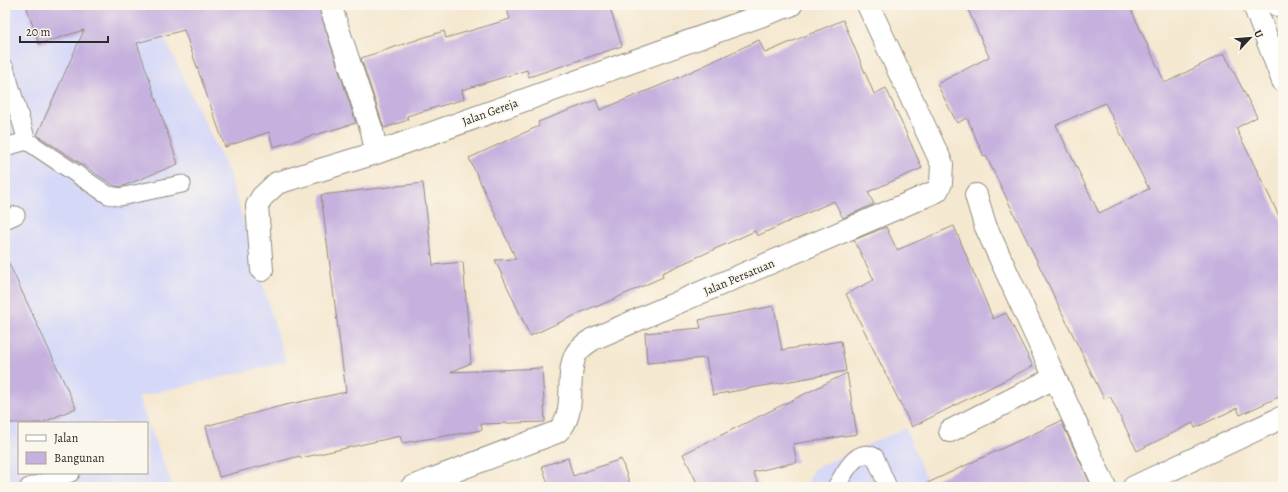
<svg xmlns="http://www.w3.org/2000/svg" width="1288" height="492" font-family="Alegreya,serif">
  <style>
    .built { fill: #d6d8f8; fill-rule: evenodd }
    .building { fill: #c5b0de; fill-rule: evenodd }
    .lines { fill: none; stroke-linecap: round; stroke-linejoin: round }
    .lane-casing { stroke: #908a7e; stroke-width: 19 }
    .street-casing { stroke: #908a7e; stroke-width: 24 }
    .lane { stroke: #fff; stroke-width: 17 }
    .street { stroke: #fff; stroke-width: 22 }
    .labels { text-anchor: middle; stroke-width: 4; stroke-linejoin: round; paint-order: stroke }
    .street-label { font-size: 12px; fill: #2b2b2b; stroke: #fbf7ec }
  </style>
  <rect width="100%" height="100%" fill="#fbf7ec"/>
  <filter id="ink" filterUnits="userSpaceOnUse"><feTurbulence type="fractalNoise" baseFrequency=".025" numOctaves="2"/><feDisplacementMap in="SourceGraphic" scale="8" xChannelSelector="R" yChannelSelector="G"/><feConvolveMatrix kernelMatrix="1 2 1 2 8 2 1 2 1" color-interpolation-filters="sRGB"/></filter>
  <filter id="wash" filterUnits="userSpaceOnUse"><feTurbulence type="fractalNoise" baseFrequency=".012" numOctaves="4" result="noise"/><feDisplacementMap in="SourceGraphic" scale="16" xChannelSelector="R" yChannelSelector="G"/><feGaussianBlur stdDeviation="0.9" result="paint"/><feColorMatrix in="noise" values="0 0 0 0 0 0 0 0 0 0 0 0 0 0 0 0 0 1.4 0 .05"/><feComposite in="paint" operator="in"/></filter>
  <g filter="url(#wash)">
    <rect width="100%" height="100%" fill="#f5e8d0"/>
    <path class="built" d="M5,5h144l80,168 57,189 -148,35 35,90h-168zM19,423h128v50h-128z
      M905,428l25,59h-124l7,-18z"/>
    <g id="blocks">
      <path class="building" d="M26,5h292l38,118 -83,24 -4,-15 -44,15 -41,-117 -47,13 41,121 -57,23 -6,-1 -78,-51 47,-105 -45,14z
        M522,5h87l13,41 -93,31 -2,-7 -65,20 2,9 -57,17 1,4 -24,8 -23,-70 83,-27 2,7 64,-19 -3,-9z
        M966,5h163l36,78 59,-30 33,64 -21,11 47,96v171l-43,20 -3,-7 -42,20 -2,-5 -56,28 -27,-55 -6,3 -118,-243 -2,1 -17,-39 -10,5 -20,-39 52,-27zM1105,103l44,86 -50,24 -43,-88z
        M843,20l31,74 12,-6 36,80 -54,24 6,12 -31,14 -9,-17 -77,35 -2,-5 -93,42 1,4 -67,30 -1,-1 -65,30 -35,-76 21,-1 -47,-101 70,-32 -1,-4 58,-22 4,10 71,-29 88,-41 6,13z
        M423,183l10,82 30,-3 8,101 -20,9 91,-4 3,54 -64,2 1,6 -80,13 -2,-7 -99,22 -1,-2 -81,21 -13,-51 75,-20 65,-14 -25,-197z
        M954,226l39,93 13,-6 27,53 -121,61 -66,-133 28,-14 -20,-40 32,-13 11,23z
        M5,255l71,153 -34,15h-37z
        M774,306l8,44 59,-9 5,30 -133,24 -7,-37 -59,5 -2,-30 56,-5 -2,-8z
        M847,373l10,61 -64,10 4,18 -44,10 7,15h-61l-16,-33z
        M1061,421l29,62 -8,4h-163z
        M568,458l5,18 48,-17 10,28h-82l-7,-21z"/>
    </g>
  </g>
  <g filter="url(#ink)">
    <use href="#blocks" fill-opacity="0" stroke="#908a7e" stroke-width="1"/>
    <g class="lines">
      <g class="lane-casing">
        <path id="lane" d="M5,68l22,73 81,54 12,2 62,-13
          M5,147l22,-6
          M5,220l11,-5
          M29,487l42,-14
          M836,487c8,-13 20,-41 39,-30l13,30"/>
      </g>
      <g class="street-casing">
        <path id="street" d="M330,5l42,126 4,22
          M1254,5l29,76
          M1277,5l6,3
          M976,195l9,30 120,262
          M262,270l-5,-64 5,-9 15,-14 99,-30 415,-148
          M950,431l104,-53
          M412,487l145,-55c22,-19 7,-55 19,-78 4,-7 11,-11 17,-15l344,-148 4,-8 1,-19 -74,-159
          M1134,487l149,-70"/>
      </g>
      <use href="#lane" class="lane"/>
      <use href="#street" class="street"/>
    </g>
  </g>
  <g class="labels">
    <g class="street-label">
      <text transform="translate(490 112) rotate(-20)" y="4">Jalan Gereja</text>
      <text transform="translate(739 277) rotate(-23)" y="4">Jalan Persatuan</text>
    </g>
  </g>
  <rect width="1288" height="492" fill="none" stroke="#fbf7ec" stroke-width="20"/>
  <rect x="18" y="422" width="130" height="52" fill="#fbf7ec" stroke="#a8a59f"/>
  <rect x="26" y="435" width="20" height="6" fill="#ffffff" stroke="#a8a59f"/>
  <text x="54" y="442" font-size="12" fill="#2b2b2b">Jalan</text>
  <rect x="26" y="452" width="20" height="12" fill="#c5b0de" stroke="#a8a59f"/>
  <text x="54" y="462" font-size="12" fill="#2b2b2b">Bangunan</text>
  <g transform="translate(1250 38) rotate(64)" stroke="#fbf7ec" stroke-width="3" paint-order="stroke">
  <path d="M0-3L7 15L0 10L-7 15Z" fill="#2b2b2b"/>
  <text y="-6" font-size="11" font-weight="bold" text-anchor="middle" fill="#2b2b2b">U</text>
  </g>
  <path d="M20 36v6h88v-6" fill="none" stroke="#2b2b2b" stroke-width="2"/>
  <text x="26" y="36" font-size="12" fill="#2b2b2b" stroke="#fbf7ec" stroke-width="3" paint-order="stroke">20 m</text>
</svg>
